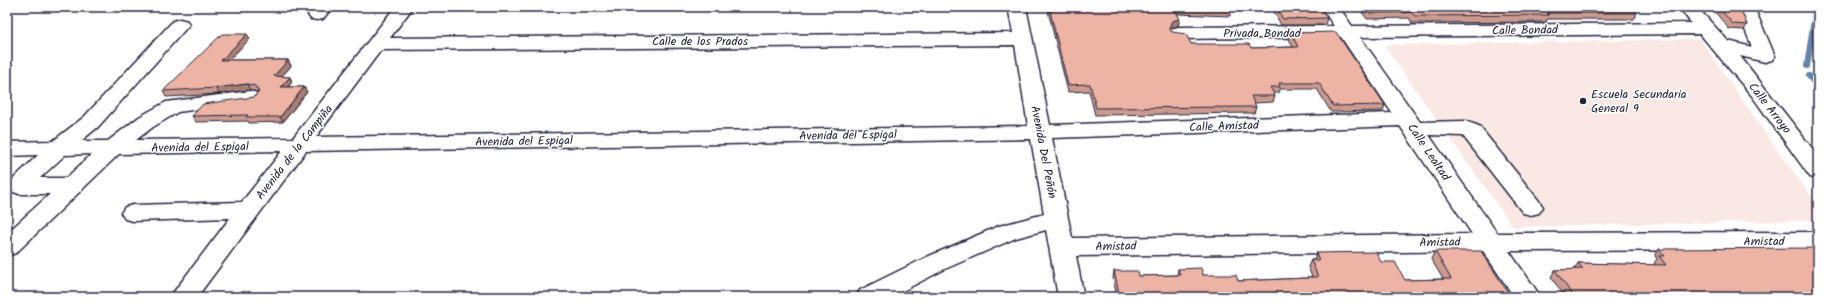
<svg xmlns="http://www.w3.org/2000/svg" width="1825" height="304" font-family="Kalam,sans-serif">
  <style>
    .built { fill: #fae8e4 }
    .lines { fill: none; stroke-linecap: round; stroke-linejoin: round }
    .stream { stroke: #6484a6; stroke-width: 6 }
    .minor-casing { stroke: #22223b; stroke-width: 3 }
    .minor { fill: #fff; fill-rule: evenodd }
    .wall { fill: #cc9b8f; stroke: #22223b }
    .shaded-wall { fill: #a67e74; stroke: #22223b }
    .building { fill: #edb4a6; stroke: #22223b }
    .poi-dot { fill: #22223b; stroke: #fff; stroke-width: 1.5 }
    .labels { text-anchor: middle; stroke-width: 3; stroke-linejoin: round; paint-order: stroke }
    .street-label { font-size: 12px; fill: #22223b; stroke: #fff }
    .poi-label { font-size: 12px; fill: #22223b; stroke: #fff; text-anchor: start }
  </style>
  <rect width="100%" height="100%" fill="#fff"/>
  <filter id="ink" filterUnits="userSpaceOnUse"><feTurbulence type="fractalNoise" baseFrequency=".025" numOctaves="2"/><feDisplacementMap in="SourceGraphic" scale="8" xChannelSelector="R" yChannelSelector="G"/><feConvolveMatrix kernelMatrix="1 2 1 2 8 2 1 2 1" color-interpolation-filters="sRGB"/></filter>
  <g filter="url(#ink)">
    <path class="built" d="M1700,39l82,118 36,48v15l-305,7 -129,-182z"/>
    <g class="lines">
      <path class="stream" d="M1807,66l9,-59
        M1809,76l9,11"/>
      <g class="minor-casing">
        <path id="minor" d="M314,7h18l-9,12 -6,1 -6,-1 -3,-4z
          M395,7h18l-23,31 623,-5 -5,-26h18l24,118 342,-12 -51,-76 -163,2 -7,-2 -2,-4 2,-4 7,-2 156,-1 -13,-19h18l13,19 339,-3 -12,-16h18l31,34 24,6 -16,-40h18l21,49 -3,4 -7,2 -25,-6 78,100v23l-8,-2 -58,-81 -52,-62 -340,3 60,85 45,-1 14,5 60,75 4,6 -4,6 -8,2 -8,-2 -60,-77 -34,-1 68,98 321,-1v18l-309,1 32,46h-27l-31,-46 -407,5 8,41h-26l-12,-67 -30,8 -71,31 -54,28h-35l4,-7 67,-33 72,-31 45,-12 -13,-75 -725,12 -109,146h-27l60,-79 -97,3 -8,-2 -4,-6 4,-6 8,-2 109,-3 40,-51 -163,3 -103,99 -9,3v-23l43,-39h-31l-8,-3 -3,-5 3,-5 27,-26 -31,1v-14l46,-1 31,-24 89,-96 7,-2 7,2 2,4 -91,102 -17,14h27l31,-24 27,-15 84,-11 7,2 3,4 -3,4 -79,11 -25,15 -17,13 157,-2zM1015,45l13,81 -712,11 65,-87zM1400,126l72,108 -400,4 -20,-100zM92,154l-26,24h-26l25,-23z"/>
      </g>
      <use href="#minor" class="minor"/>
    </g>
    <path class="wall" d="M1047,7h273l7,11 -2,7h-44l-8,-15h-42l-1,6 -53,-2 1,12 -7,2 -1,1 2,3 19,12 60,4 42,-1 -4,-8 2,-6 94,72 -2,6 -52,1 -14,-23h-37l-1,4h-5l1,3 -2,6 -19,1 2,4 -2,6 -159,2 -6,-24 -21,1z
      M1358,7h273l6,6 -3,6h-87l-1,3 -134,1 -3,-5 -42,1z
      M1711,7h29l7,18 -3,5 -15,-1z
      M250,39l-21,21h59l3,6 -10,11h9l2,5 -4,5h16l3,5 -24,30 -34,1 -1,-2 -52,1 -4,-6 62,-19 4,-5h-1l-7,-2 -31,4 -53,3 -3,-6z
      M1659,249l159,48h-253l-14,-20 4,-7h19l4,-7 78,2 -2,-2 3,-4 -2,-3z
      M1435,251l76,46h-394l-4,-19 1,-7 25,5 38,-1 1,-6 25,6 35,6 69,-3v-1h5l-4,-10 3,-7h3l2,-7 65,9 24,18 38,-1 -12,-20z"/>
    <path class="shaded-wall" d="M1228,7h6l-1,3h-2z
      M1180,19l-2,7 -7,2 -3,6 1,-6 3,-7z
      M247,34l3,5 -26,26 -3,-5z
      M288,60l3,6 -14,16 -3,-6z
      M290,77l2,5 -9,10 -2,-5z
      M247,84l3,6 -31,4 -3,-6z
      M304,87l3,5 -24,30 -3,-5z"/>
    <path class="building" d="M1049,7h180l2,3 -57,-2 6,11 -8,2 -3,7 3,4 14,2 5,10h58l2,4 47,-1 -7,-14 45,-1 49,73 -52,1 -14,-23h-40l1,4h-10l5,9h-24l5,11 -160,1 -6,-24 -22,1z
      M1276,7h44l7,11 -44,1z
      M1365,7h266l6,6h-90l2,2 -134,1 -4,-4 -42,1z
      M1718,7h22l7,18 -14,-1z
      M222,34h25l-26,26h67l-14,16 16,1 -9,10h23l-24,30h-34l2,-2 -56,1 11,-12 51,-7 5,-5 -4,-6 -8,-2 -31,4 -53,3z
      M1818,248v49h-244l-19,-27 28,-1 -5,-6 88,2 -7,-9h6l-6,-7z
      M1435,251h46l30,46h-391l-6,-26h24l1,5 41,-1 -2,-6 23,-1 2,7h33l2,6 70,-3 -1,-1h11l-7,-17h8l-3,-7 60,-1 5,10h14l10,18 46,-1z"/>
  </g>
  <circle class="poi-dot" cx="1583" cy="101" r="4"/>
  <g class="labels">
    <g class="street-label">
      <text transform="translate(1525 30) rotate(-1)" y="4">Calle Bondad</text>
      <text x="1262" y="37">Privada Bondad</text>
      <text x="700" y="45">Calle de los Prados</text>
      <text transform="translate(1770 108) rotate(52)" y="4">Calle Arroyo</text>
      <text transform="translate(1224 126) rotate(-2)" y="4">Calle Amistad</text>
      <text transform="translate(848 135) rotate(-1)" y="4">Avenida del Espigal</text>
      <text transform="translate(524 141) rotate(-1)" y="4">Avenida del Espigal</text>
      <text transform="translate(200 147) rotate(-1)" y="4">Avenida del Espigal</text>
      <text transform="translate(294 152) rotate(-52)" y="4">Avenida de la Campiña</text>
      <text transform="translate(1044 152) rotate(79)" y="4">Avenida Del Peñón</text>
      <text transform="translate(1429 152) rotate(56)" y="4">Calle Lealtad</text>
      <text x="1764" y="245">Amistad</text>
      <text transform="translate(1440 242) rotate(-1)" y="4">Amistad</text>
      <text transform="translate(1116 246) rotate(-1)" y="4">Amistad</text>
    </g>
    <g class="poi-label">
      <text x="1591" y="98">Escuela Secundaria<tspan x="1591" dy="14">General 9</tspan></text>
    </g>
  </g>
  <rect width="1825" height="304" fill="none" stroke="#fff" stroke-width="24"/>
  <rect x="12" y="12" width="1801" height="280" fill="none" stroke="#22223b" stroke-width="1.5" filter="url(#ink)"/>
</svg>
